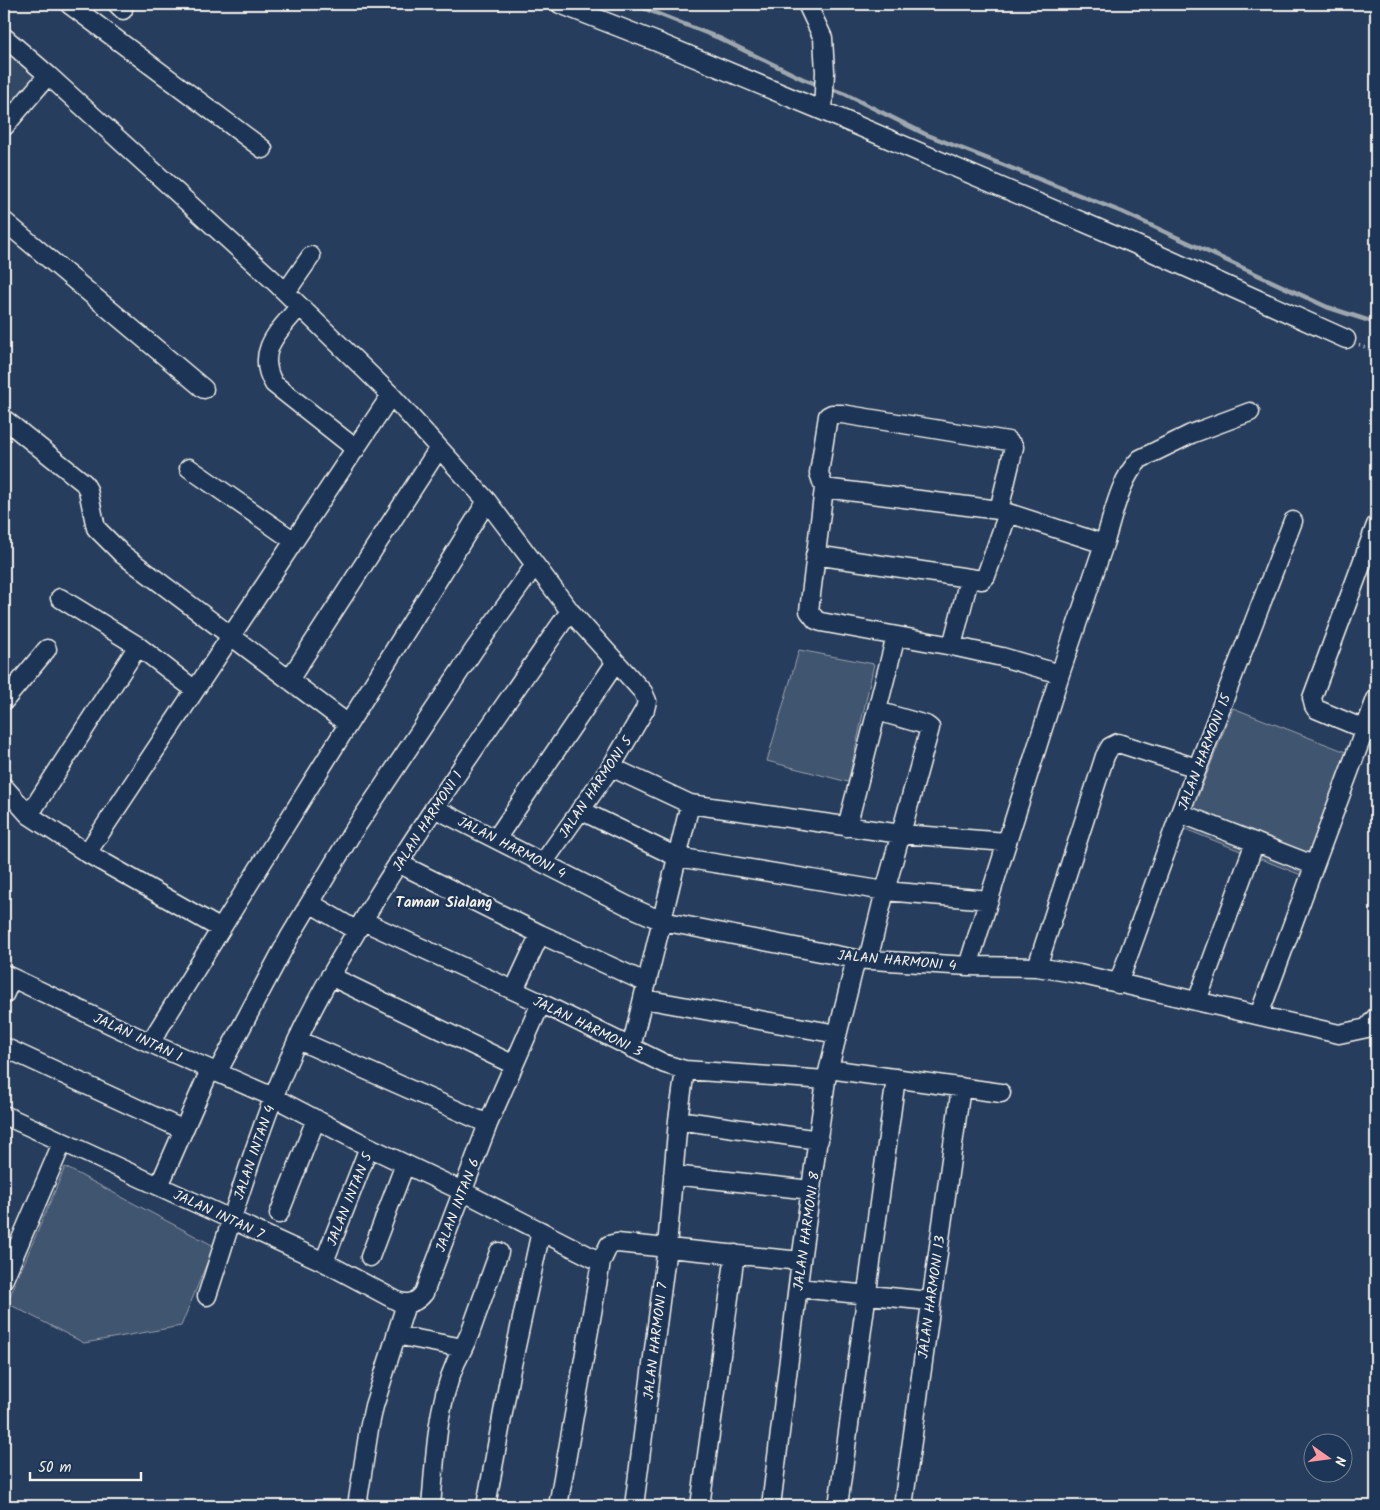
<svg xmlns="http://www.w3.org/2000/svg" width="1380" height="1510" font-family="Kalam,sans-serif">
  <style>
    .built { fill: #334966 }
    .green { fill: #40546f; stroke: #9aa2ac }
    .lines { fill: none; stroke-linecap: round; stroke-linejoin: round }
    .stream { stroke: #9fa7ae; stroke-width: 4.5 }
    .minor-casing { stroke: #f4f1e8; stroke-width: 21 }
    .path { stroke: #f4f1e8; stroke-width: 2.5; stroke-dasharray: 1 4; stroke-linecap: butt }
    .minor { stroke: #1d3557; stroke-width: 18 }
    .labels { text-anchor: middle; stroke-width: 4.5; stroke-linejoin: round; paint-order: stroke }
    .street-label { font-size: 14px; fill: #f4f1e8; stroke: #1d3557 }
    .neighbourhood-label { font-size: 15px; font-weight: bold; fill: #f4f1e8; stroke: #1d3557 }
  </style>
  <rect width="100%" height="100%" fill="#263d5d"/>
  <filter id="ink" filterUnits="userSpaceOnUse"><feTurbulence type="fractalNoise" baseFrequency=".02" numOctaves="2"/><feDisplacementMap in="SourceGraphic" scale="10" xChannelSelector="R" yChannelSelector="G"/><feConvolveMatrix kernelMatrix="1 2 1 2 8 2 1 2 1" color-interpolation-filters="sRGB"/></filter>
  <g filter="url(#ink)">
    <path class="built" d="M4,43l46,40 -46,54z"/>
    <path class="green" d="M799,650l75,14 -26,118 -81,-21z
      M1233,708l113,44 -45,123 -116,-46z
      M65,1167l149,79 -33,80 -97,17 -77,-40z"/>
    <g class="lines">
      <path class="stream" d="M633,4l86,34 84,41 16,6
        M829,88l16,6 80,40 197,78 205,95 49,16"/>
      <g class="minor-casing">
        <path id="minor" d="M69,4l194,145
          M117,4l6,6
          M560,4l97,38 166,69 309,132 214,96
          M807,4l16,34 2,34 -2,39
          M4,37l44,38 227,207 116,113 96,106 83,110 73,81 4,9 -2,8 -34,58 -68,96
          M4,127l44,-52
          M4,221l200,168
          M286,292l25,-36
          M300,306c-20,24 -46,45 -26,78l82,65
          M4,419l80,64 4,7 8,38 26,26 226,170
          M189,468l105,73
          M824,488l175,22 105,34 -44,130 -92,292
          M999,510l15,-63 -6,-6 -166,-27h-10l-4,2 -9,57 5,15 -15,123 7,9 5,2 131,24 50,11 58,17
          M1104,544c9,-27 15,-64 36,-85l51,-25 59,-22
          M815,555l167,25 4,-4 22,-63
          M60,598l78,48 57,44
          M952,646l17,-67
          M289,680l150,-232
          M4,701l43,-52
          M1364,729l-48,-20 -2,-3 -2,-8 64,-173
          M611,767l79,37 211,30 106,8
          M4,787l25,28 58,38 134,76
          M434,808l194,98 34,15 194,38 112,7 69,1 42,7 260,60 28,-6 9,-11
          M580,810l97,47 208,34 104,9
          M1180,813l133,52
          M29,815l109,-169
          M847,827l49,-191
          M496,839l120,-177
          M87,853l304,-458
          M398,863l142,71 107,49
          M310,903l47,28
          M363,921l178,82 124,61 20,6 141,10
          M868,960l17,-69 45,-163 -4,-3 -49,-14
          M1037,967l68,-211 5,-9 8,-4 79,25
          M4,974l146,69 123,54 96,50
          M330,976l184,89
          M1118,984l62,-171 113,-292
          M514,990l26,-56
          M4,995l8,-17
          M644,999l193,35
          M1197,1001l58,-159
          M1259,1015l117,-316
          M298,1040l190,84
          M150,1043l337,-542
          M4,1047l180,83
          M631,1048l59,-244
          M829,1069l172,24
          M217,1073l72,-135 63,-105 122,-183 61,-85
          M4,1115l320,147 75,40c11,3 18,0 25,-9l64,-169 53,-121
          M678,1120l141,20
          M673,1175l138,15
          M159,1186l51,-116
          M279,1214l37,-95
          M370,1257l35,-93
          M324,1262l45,-115 93,44 139,71 8,-17 8,-2 184,18
          M4,1279l58,-136
          M798,1288l132,13
          M207,1296c28,-86 53,-173 90,-255 23,-50 52,-97 80,-144 61,-98 127,-191 193,-286
          M396,1335l67,13 7,-15 29,-81
          M357,1506l12,-77 5,-23 32,-102
          M431,1506c5,-53 5,-110 32,-158
          M486,1506l24,-132 31,-143
          M558,1506l43,-244
          M634,1506l33,-259 11,-127 7,-50
          M700,1506l35,-252
          M771,1506l30,-245 25,-181 30,-121
          M838,1506l58,-428
          M903,1506l58,-419"/>
      </g>
      <path class="path" d="M1359,345l17,7"/>
      <use href="#minor" class="minor"/>
    </g>
  </g>
  <g class="labels">
    <g class="street-label">
      <text transform="translate(1204 752) rotate(-69)" y="5">JALAN HARMONI 15</text>
      <text transform="translate(595 787) rotate(-56)" y="5">JALAN HARMONI 5</text>
      <text transform="translate(427 821) rotate(-57)" y="5">JALAN HARMONI 1</text>
      <text transform="translate(512 847) rotate(27)" y="5">JALAN HARMONI 4</text>
      <text transform="translate(897 960) rotate(5)" y="5">JALAN HARMONI 4</text>
      <text transform="translate(588 1026) rotate(26)" y="5">JALAN HARMONI 3</text>
      <text transform="translate(138 1037) rotate(25)" y="5">JALAN INTAN 1</text>
      <text transform="translate(254 1152) rotate(-71)" y="5">JALAN INTAN 4</text>
      <text transform="translate(349 1199) rotate(-68)" y="5">JALAN INTAN 5</text>
      <text transform="translate(457 1205) rotate(-69)" y="5">JALAN INTAN 6</text>
      <text transform="translate(219 1214) rotate(25)" y="5">JALAN INTAN 7</text>
      <text transform="translate(806 1231) rotate(-82)" y="5">JALAN HARMONI 8</text>
      <text transform="translate(931 1297) rotate(-82)" y="5">JALAN HARMONI 13</text>
      <text transform="translate(655 1341) rotate(-83)" y="5">JALAN HARMONI 7</text>
    </g>
    <g class="neighbourhood-label">
      <text x="444" y="907">Taman Sialang</text>
    </g>
  </g>
  <rect width="1380" height="1510" fill="none" stroke="#1d3557" stroke-width="20"/>
  <rect x="10" y="10" width="1360" height="1490" fill="none" stroke="#f4f1e8" stroke-width="2" filter="url(#ink)"/>
  <g transform="translate(1328 1458) rotate(104)"><circle r="24" fill="#1d3557" stroke="#738091"/>
  <path d="M0-4L9 19L0 12L-9 19Z" fill="#ff9aa2"/>
  <text y="-8" font-size="14" font-weight="bold" text-anchor="middle" fill="#f4f1e8">N</text>
  </g>
  <path d="M30 1472v8h111v-8" fill="none" stroke="#f4f1e8" stroke-width="2.5"/>
  <text x="38" y="1472" font-size="15" fill="#f4f1e8" stroke="#1d3557" stroke-width="4" paint-order="stroke">50 m</text>
</svg>
